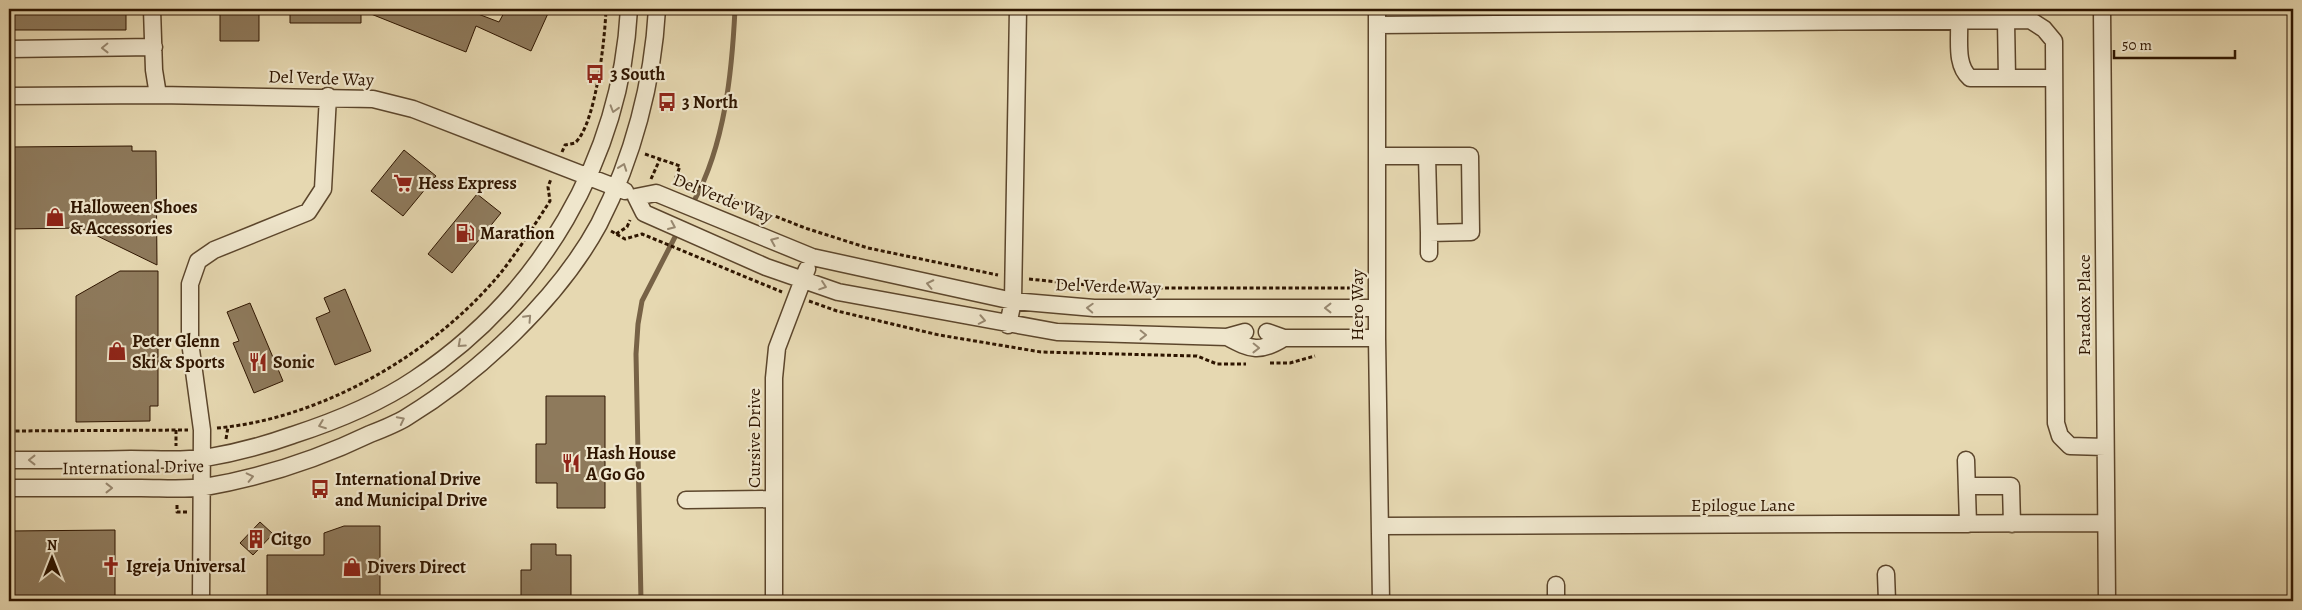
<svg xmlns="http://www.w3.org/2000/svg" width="2302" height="610" font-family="Alegreya,serif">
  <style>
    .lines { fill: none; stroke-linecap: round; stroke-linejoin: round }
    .stream { stroke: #776246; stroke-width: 5 }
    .building { fill: #8e7a5c; stroke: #2e1500 }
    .minor-casing { stroke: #5c462c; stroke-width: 19 }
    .path { stroke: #2e1500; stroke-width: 3; stroke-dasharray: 4 2.5; stroke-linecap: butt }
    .minor { stroke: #efe6cc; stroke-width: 16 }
    .oneway { stroke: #988870 }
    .labels { text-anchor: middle; stroke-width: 4.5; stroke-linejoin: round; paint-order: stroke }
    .poi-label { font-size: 18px; font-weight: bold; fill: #2e1500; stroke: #efe6cc; text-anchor: start }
    .street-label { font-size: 18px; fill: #2e1500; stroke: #efe6cc }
  </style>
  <rect width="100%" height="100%" fill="#e6d8b1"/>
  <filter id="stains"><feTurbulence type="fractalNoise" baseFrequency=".004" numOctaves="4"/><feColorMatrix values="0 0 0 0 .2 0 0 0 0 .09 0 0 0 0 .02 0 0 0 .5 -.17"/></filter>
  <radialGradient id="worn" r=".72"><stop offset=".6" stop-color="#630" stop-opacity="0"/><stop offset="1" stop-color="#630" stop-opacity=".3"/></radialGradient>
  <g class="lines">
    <path class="stream" d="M694,201c31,-57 38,-129 41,-192
      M641,601l-5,-247 2,-30 4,-23 34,-66"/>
  </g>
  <path class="building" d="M9,9h117v21h-117z
    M220,9h39v32h-39z
    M290,9h175l34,13 7,-13h44l-19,42 -55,-25 -10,26 -105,-42v13h-71z
    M132,146v5h24l1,114 -76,-37 -72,1v-82z
    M404,150l32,26 -33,40 -32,-25z
    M477,194l24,19 -49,60 -24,-19z
    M120,271h38v135h-8v15l-74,1v-126z
    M345,289l26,62 -36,14 -19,-47 14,-6 -6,-14z
    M250,303l33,78 -29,12 -21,-50 6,-2 -12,-29z
    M546,396h59v112h-48v-25h-21v-39h10z
    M260,522l13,12 -20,21 -13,-12z
    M344,526h36v75h-113v-46h57v-22z
    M115,530v71h-106v-70z
    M531,544h25v11h15v46h-50v-31h10z"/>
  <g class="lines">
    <g class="minor-casing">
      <path id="minor" d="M152,9l2,61 4,25
        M1377,9v329l4,263
        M2102,9l5,592
        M1959,21c1,19 -4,44 11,57h84
        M2006,21l1,57
        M1377,25l653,-5 14,9 10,12 2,382 4,13 10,10 35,1
        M9,49l145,-2
        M9,96l149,-1 215,4 40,10 212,82
        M1377,156h93l1,76 -42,1 -2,-77
        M636,197l20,-4 156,64 201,44 81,7h283
        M636,197l8,16 122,54 72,25 219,40 170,5 18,-5
        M1429,233v20
        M1008,325l5,-24 5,-292
        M1267,332l17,6h93
        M1227,337c24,13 33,16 57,1
        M9,460c40,0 81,0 122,-1 24,0 49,2 74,-1 30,-5 60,-13 88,-23 43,-14 85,-31 122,-56 125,-83 206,-220 214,-370
        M1966,460l2,64
        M1967,486h44l1,38
        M9,488c44,0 88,0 132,0 21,0 44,2 64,-1 58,-10 113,-28 165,-53 13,-5 26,-10 37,-17 72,-44 152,-119 192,-193 34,-66 54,-142 58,-215
        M686,500l88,-1
        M1380,526l726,-3
        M1886,574l1,27
        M1556,585v16
        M201,601l1,-171 -12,-88v-58l8,-23 16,-11 94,-38 15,-23 5,-93
        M774,601v-223l3,-30 30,-79"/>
    </g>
    <path class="path" d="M562,152l3,-7 10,-2c21,-19 30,-105 31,-134
      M645,154l35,12 -4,11 129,51 63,20 130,27
      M651,179l9,-20
      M611,231l14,8 17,-5 140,58
      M616,234l11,-7 3,-7
      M1029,279l87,9h246
      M809,301l28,10 102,24 102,17 156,4 20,8h29
      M1270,363h20l25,-7
      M217,428c105,-9 220,-76 286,-158 17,-22 32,-46 47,-69l-2,-14 3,-8
      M176,430v16
      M9,431l179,-1
      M226,439l2,-12
      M177,505v7h11"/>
    <use href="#minor" class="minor"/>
  </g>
  <defs><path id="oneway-chevron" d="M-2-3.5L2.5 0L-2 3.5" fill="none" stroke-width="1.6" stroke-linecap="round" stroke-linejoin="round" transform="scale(1.25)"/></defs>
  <g class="oneway">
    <use href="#oneway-chevron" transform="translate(105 48) rotate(179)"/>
    <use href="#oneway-chevron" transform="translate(614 109) rotate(107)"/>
    <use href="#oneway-chevron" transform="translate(623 167) rotate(-70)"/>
    <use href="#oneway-chevron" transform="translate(672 226) rotate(24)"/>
    <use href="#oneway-chevron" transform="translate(774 241) rotate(-157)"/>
    <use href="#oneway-chevron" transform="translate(930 284) rotate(-168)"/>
    <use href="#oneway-chevron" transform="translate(823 286) rotate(19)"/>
    <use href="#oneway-chevron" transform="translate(1090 308) rotate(-177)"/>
    <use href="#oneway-chevron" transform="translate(1328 308) rotate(-180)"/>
    <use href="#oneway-chevron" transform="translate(528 318) rotate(-47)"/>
    <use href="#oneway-chevron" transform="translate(982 320) rotate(11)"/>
    <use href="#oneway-chevron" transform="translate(1143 335) rotate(1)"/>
    <use href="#oneway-chevron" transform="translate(461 344) rotate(138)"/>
    <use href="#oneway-chevron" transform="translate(1256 348) rotate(1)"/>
    <use href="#oneway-chevron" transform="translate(401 420) rotate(-27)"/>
    <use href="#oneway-chevron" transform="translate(322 425) rotate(159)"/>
    <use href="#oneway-chevron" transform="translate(32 460) rotate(180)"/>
    <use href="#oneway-chevron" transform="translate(250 477) rotate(-13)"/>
    <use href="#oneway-chevron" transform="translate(109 488)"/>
  </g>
  <defs>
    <g id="bus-bare" transform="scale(1.5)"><path d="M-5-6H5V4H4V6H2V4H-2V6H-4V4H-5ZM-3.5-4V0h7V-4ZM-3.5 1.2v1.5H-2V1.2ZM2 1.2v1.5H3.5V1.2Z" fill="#8f2418" stroke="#efe6cc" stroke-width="2.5" paint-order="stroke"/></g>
    <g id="supermarket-bare" transform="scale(1.5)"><path d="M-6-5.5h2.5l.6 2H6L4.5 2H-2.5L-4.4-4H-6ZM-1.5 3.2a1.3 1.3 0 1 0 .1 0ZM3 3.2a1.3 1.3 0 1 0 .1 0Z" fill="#8f2418" stroke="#efe6cc" stroke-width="2.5" paint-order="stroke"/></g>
    <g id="shop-bare" transform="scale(1.5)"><path d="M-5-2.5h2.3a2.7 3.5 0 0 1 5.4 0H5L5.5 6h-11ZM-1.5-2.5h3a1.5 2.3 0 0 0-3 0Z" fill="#8f2418" stroke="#efe6cc" stroke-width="2.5" paint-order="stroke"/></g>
    <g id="fuel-bare" transform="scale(1.5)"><path d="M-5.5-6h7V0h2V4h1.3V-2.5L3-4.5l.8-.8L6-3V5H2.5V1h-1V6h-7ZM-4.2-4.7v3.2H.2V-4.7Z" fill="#8f2418" stroke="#efe6cc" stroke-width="2.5" paint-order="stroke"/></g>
    <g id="restaurant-bare" transform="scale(1.5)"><path d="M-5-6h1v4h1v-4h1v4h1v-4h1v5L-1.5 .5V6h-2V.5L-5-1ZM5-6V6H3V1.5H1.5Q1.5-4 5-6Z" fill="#8f2418" stroke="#efe6cc" stroke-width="2.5" paint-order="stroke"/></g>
    <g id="building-bare" transform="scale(1.5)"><path d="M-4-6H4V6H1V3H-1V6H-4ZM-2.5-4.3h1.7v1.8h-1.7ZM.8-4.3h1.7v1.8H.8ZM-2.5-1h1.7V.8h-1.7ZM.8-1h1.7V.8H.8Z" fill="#8f2418" stroke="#efe6cc" stroke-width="2.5" paint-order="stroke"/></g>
    <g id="church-bare" transform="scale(1.5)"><path d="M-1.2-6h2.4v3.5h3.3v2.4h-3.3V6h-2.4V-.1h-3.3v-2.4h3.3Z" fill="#8f2418" stroke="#efe6cc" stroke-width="2.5" paint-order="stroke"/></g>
  </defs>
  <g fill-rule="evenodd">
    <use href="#bus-bare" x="595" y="74"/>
    <use href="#bus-bare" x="667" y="102"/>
    <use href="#supermarket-bare" x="403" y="183"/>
    <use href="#shop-bare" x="55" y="217"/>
    <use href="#fuel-bare" x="465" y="233"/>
    <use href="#shop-bare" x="117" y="351"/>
    <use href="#restaurant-bare" x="258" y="362"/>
    <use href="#restaurant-bare" x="571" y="463"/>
    <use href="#bus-bare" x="320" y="489"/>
    <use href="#building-bare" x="256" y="539"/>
    <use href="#church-bare" x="111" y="566"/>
    <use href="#shop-bare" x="352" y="567"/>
  </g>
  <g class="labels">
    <g class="poi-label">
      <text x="610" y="80">3 South</text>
      <text x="682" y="108">3 North</text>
      <text x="418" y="189">Hess Express</text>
      <text x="70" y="213">Halloween Shoes<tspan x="70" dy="21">&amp; Accessories</tspan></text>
      <text x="480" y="239">Marathon</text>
      <text x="132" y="347">Peter Glenn<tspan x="132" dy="21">Ski &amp; Sports</tspan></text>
      <text x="273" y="368">Sonic</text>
      <text x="586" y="459">Hash House<tspan x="586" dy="21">A Go Go</tspan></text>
      <text x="335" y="485">International Drive<tspan x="335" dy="21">and Municipal Drive</tspan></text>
      <text x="271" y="545">Citgo</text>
      <text x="126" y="572">Igreja Universal</text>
      <text x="367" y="573">Divers Direct</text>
    </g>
    <g class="street-label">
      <text transform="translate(321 78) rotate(2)" y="6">Del Verde Way</text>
      <text transform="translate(723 198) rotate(22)" y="6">Del Verde Way</text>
      <text transform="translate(1108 286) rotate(2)" y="6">Del Verde Way</text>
      <text transform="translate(1357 305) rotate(-90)" y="6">Hero Way</text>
      <text transform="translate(2084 305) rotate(-90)" y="6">Paradox Place</text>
      <text transform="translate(754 438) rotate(-90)" y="6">Cursive Drive</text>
      <text transform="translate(133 467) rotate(-1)" y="6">International Drive</text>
      <text x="1743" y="511">Epilogue Lane</text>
    </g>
  </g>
  <rect width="2302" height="610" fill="none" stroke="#e6d8b1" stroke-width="30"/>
  <rect x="10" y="10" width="2282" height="590" fill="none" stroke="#2e1500" stroke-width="2.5"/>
  <rect x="15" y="15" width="2272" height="580" fill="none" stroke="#2e1500"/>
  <g transform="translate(52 558)" stroke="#efe6cc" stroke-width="4" paint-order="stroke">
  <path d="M0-4L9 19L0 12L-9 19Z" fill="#2e1500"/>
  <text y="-8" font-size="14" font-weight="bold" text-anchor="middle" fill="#2e1500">N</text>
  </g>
  <path d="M2114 50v8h121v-8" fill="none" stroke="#2e1500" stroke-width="2.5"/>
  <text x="2122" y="50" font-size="15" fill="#2e1500" stroke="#efe6cc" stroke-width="4" paint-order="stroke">50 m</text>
  <rect width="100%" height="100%" filter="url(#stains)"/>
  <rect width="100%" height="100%" fill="url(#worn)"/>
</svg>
